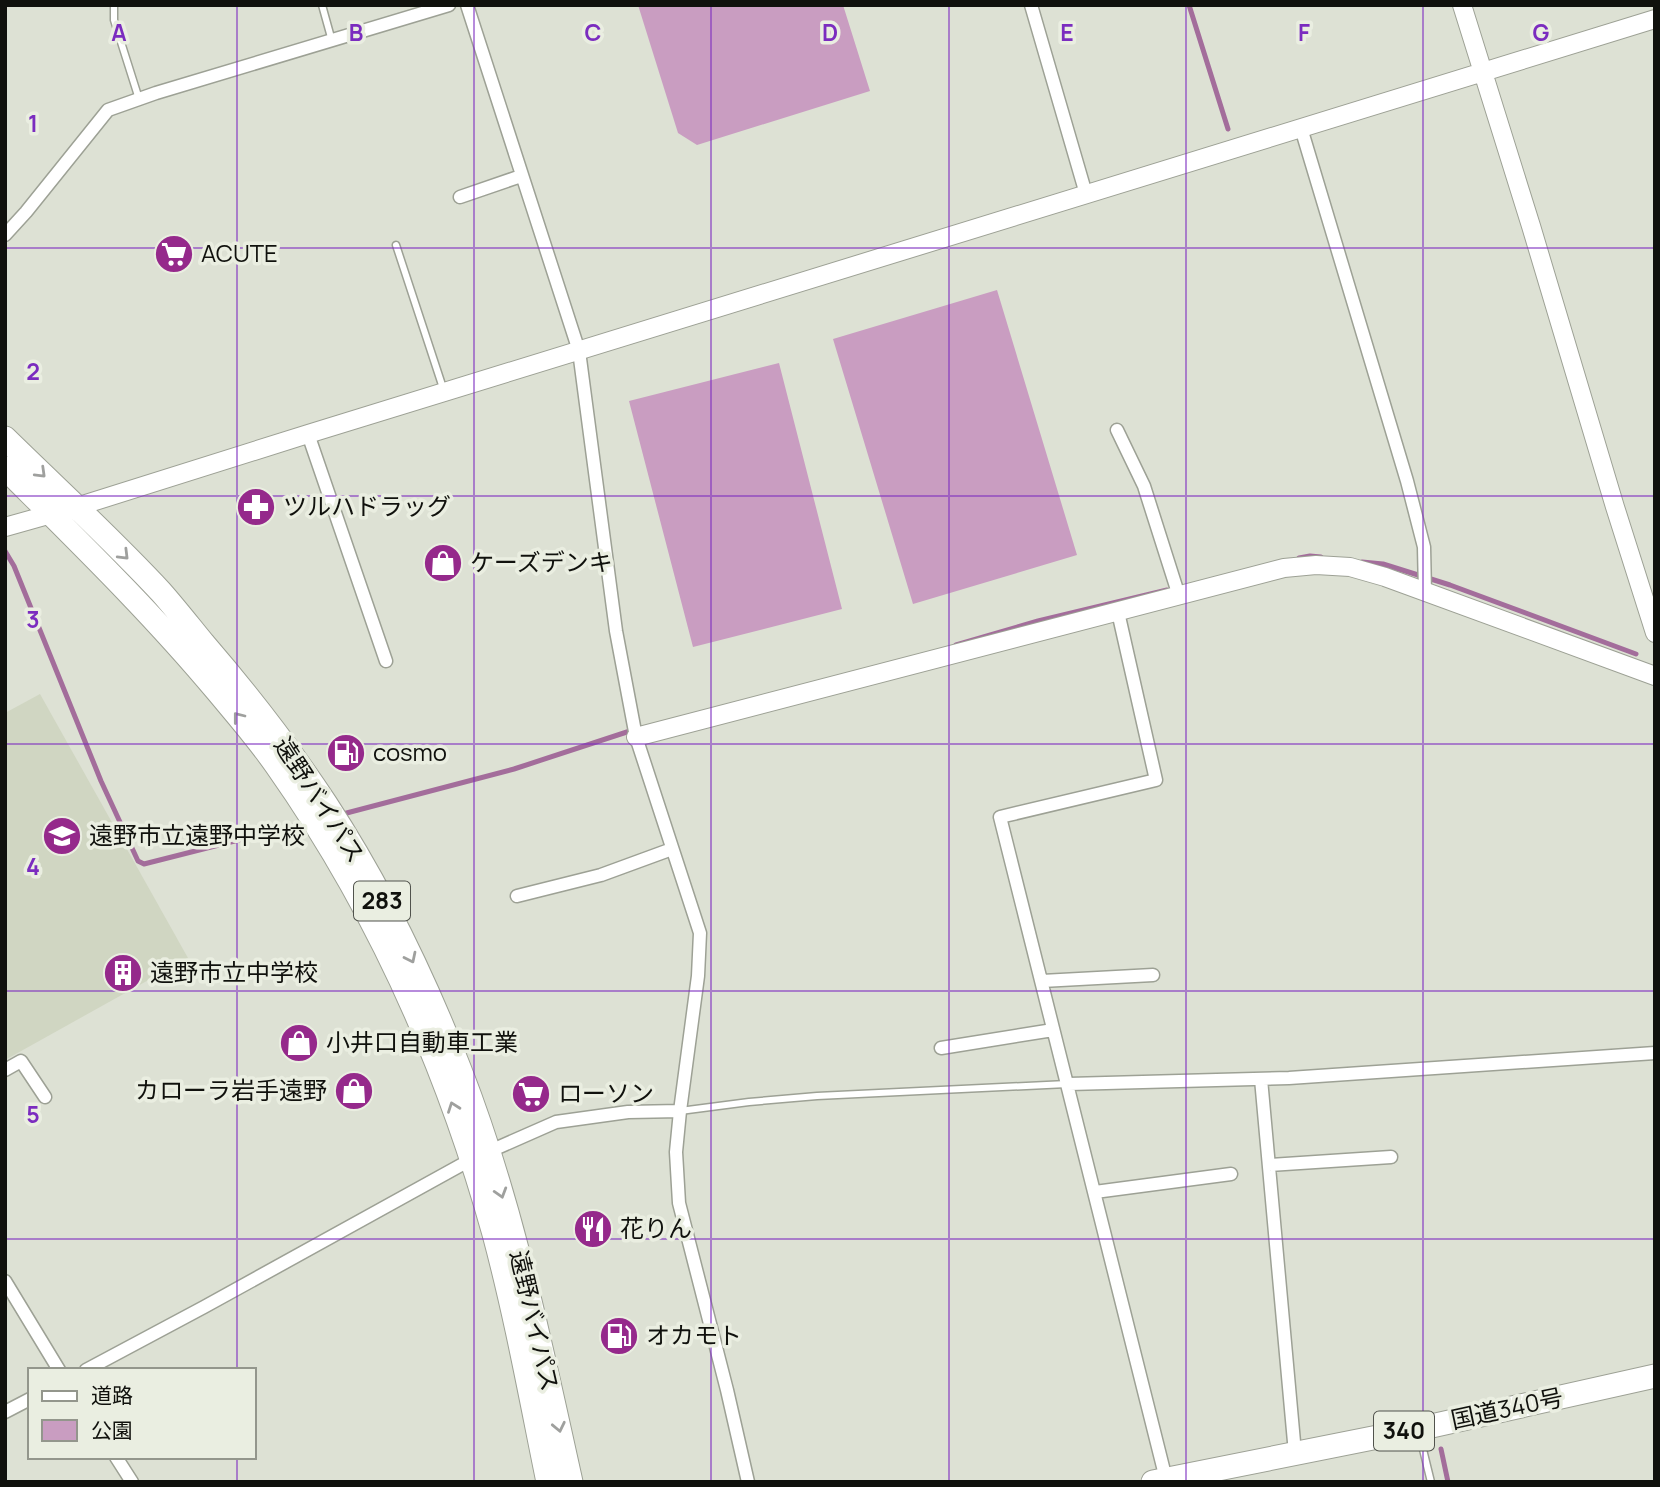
<svg xmlns="http://www.w3.org/2000/svg" width="1660" height="1487" font-family="Manrope,'Noto Sans JP',sans-serif">
  <style>
    .built { fill: #d0d6c2 }
    .green { fill: #c99dc1 }
    .lines { fill: none; stroke-linecap: round; stroke-linejoin: round }
    .stream { stroke: #a36d9b; stroke-width: 5 }
    .lane-casing { stroke: #9da195; stroke-width: 9 }
    .street-casing { stroke: #9da195; stroke-width: 15 }
    .secondary-casing { stroke: #9da195; stroke-width: 20 }
    .highway-casing { stroke: #9da195; stroke-width: 25 }
    .lane { stroke: #fff; stroke-width: 6 }
    .street { stroke: #fff; stroke-width: 12 }
    .secondary { stroke: #fff; stroke-width: 18 }
    .highway { stroke: #fff; stroke-width: 23 }
    .oneway { stroke: #9fa09e }
    .grid { fill: none; stroke: #7b2cbf; stroke-width: 2; stroke-opacity: 0.55 }
    .labels { text-anchor: middle; stroke-width: 7; stroke-linejoin: round; paint-order: stroke }
    .shield { fill: #eaeee1; stroke: #51534d; stroke-width: 2 }
    .shield-label { font-size: 23px; font-weight: bold; fill: #10110d }
    .poi-label { font-size: 24px; fill: #10110d; stroke: #eaeee1; text-anchor: start }
    .street-label { font-size: 24px; fill: #10110d; stroke: #eaeee1 }
    .grid-label { font-size: 23px; text-anchor: middle; font-weight: bold; fill: #7b2cbf; stroke: #eaeee1; stroke-width: 7; stroke-linejoin: round; paint-order: stroke }
  </style>
  <rect width="100%" height="100%" fill="#dde1d4"/>
  <path class="built" d="M40,694l148,264 -183,102v-347z"/>
  <path class="green" d="M638,5h205l27,86 -173,54 -19,-12z
    M997,290l80,265 -164,49 -80,-265z
    M779,363l63,246 -149,38 -64,-246z"/>
  <g class="lines">
    <path class="stream" d="M1189,5l39,124
      M5,551l9,15 87,215 37,80 6,3 162,-41
      M1299,558l11,-2 11,1
      M1362,562l21,2 67,21 186,69
      M956,645l82,-24 129,-31
      M339,815l175,-46 122,-40
      M1441,1449l7,33"/>
    <g class="lane-casing">
      <path id="lane" d="M114,5v15l25,79
        M322,5l10,36
        M396,245l48,146
        M680,1111l69,-9 68,-6 250,-12
        M1419,1433l12,49"/>
    </g>
    <g class="street-casing">
      <path id="street" d="M467,5l112,346 37,280 20,106 64,196 -2,43 -18,135 -4,41 3,51 48,187 21,92
        M1031,5l55,189
        M1301,128l106,353 17,66 1,46
        M460,197l61,-21
        M5,235l21,-23 82,-102 48,-17 293,-88
        M1117,430l27,56 35,110
        M308,434l78,227
        M1118,612l38,168 -156,37 166,662
        M517,896l84,-21 71,-26
        M1042,981l111,-6
        M941,1048l112,-18
        M5,1070l16,-9 24,36
        M1261,1079l34,374
        M1069,1084l220,-6 366,-25
        M1269,1165l122,-8
        M1095,1192l136,-18
        M5,1281l54,89
        M86,1370l118,-63 268,-148 84,-37 72,-10 52,-1
        M5,1412l25,-13
        M116,1457l16,25"/>
    </g>
    <g class="secondary-casing">
      <path id="secondary" d="M1462,5l69,221 84,281 40,126
        M5,527l71,-20 232,-73 1347,-415
        M636,737l648,-169 32,-3 34,2 35,10 270,99"/>
    </g>
    <g class="highway-casing">
      <path id="highway" d="M5,438c52,51 107,101 156,154 15,17 29,35 43,52 44,51 85,104 122,160 53,81 99,176 134,266 52,133 80,273 111,412
        M5,468c73,73 146,144 212,223 20,24 41,48 59,74 101,143 171,300 218,469 22,82 37,165 54,248
        M1153,1482l265,-53 237,-53"/>
    </g>
    <use href="#lane" class="lane"/>
    <use href="#street" class="street"/>
    <use href="#secondary" class="secondary"/>
    <use href="#highway" class="highway"/>
  </g>
  <defs><path id="oneway-chevron" d="M-2-3.5L2.5 0L-2 3.5" fill="none" stroke-width="1.6" stroke-linecap="round" stroke-linejoin="round" transform="scale(1.75)"/></defs>
  <g class="oneway">
    <use href="#oneway-chevron" transform="translate(41 473) rotate(44)"/>
    <use href="#oneway-chevron" transform="translate(124 555) rotate(45)"/>
    <use href="#oneway-chevron" transform="translate(238 717) rotate(-128)"/>
    <use href="#oneway-chevron" transform="translate(411 958) rotate(64)"/>
    <use href="#oneway-chevron" transform="translate(453 1107) rotate(-110)"/>
    <use href="#oneway-chevron" transform="translate(501 1193) rotate(73)"/>
    <use href="#oneway-chevron" transform="translate(559 1427) rotate(78)"/>
  </g>
  <path class="grid" d="M237,5v1365M474,5v1477M711,5v1477M949,5v1477M1186,5v1477M1423,5v1477M5,248h1650M5,496h1650M5,744h1650M5,991h1650M5,1239h1650M237,1457v25"/>
  <defs>
    <g id="supermarket-disc" transform="scale(2.0125)"><circle r="9.5" fill="#95298b" stroke="#eaeee1"/><path d="M-6-5.5h2.5l.6 2H6L4.5 2H-2.5L-4.4-4H-6ZM-1.5 3.2a1.3 1.3 0 1 0 .1 0ZM3 3.2a1.3 1.3 0 1 0 .1 0Z" fill="#fff"/></g>
    <g id="pharmacy-disc" transform="scale(2.0125)"><circle r="9.5" fill="#95298b" stroke="#eaeee1"/><path d="M-2-6h4v4h4v4h-4v4h-4v-4h-4v-4h4Z" fill="#fff"/></g>
    <g id="shop-disc" transform="scale(2.0125)"><circle r="9.5" fill="#95298b" stroke="#eaeee1"/><path d="M-5-2.5h2.3a2.7 3.5 0 0 1 5.4 0H5L5.5 6h-11ZM-1.5-2.5h3a1.5 2.3 0 0 0-3 0Z" fill="#fff"/></g>
    <g id="fuel-disc" transform="scale(2.0125)"><circle r="9.5" fill="#95298b" stroke="#eaeee1"/><path d="M-5.5-6h7V0h2V4h1.3V-2.5L3-4.5l.8-.8L6-3V5H2.5V1h-1V6h-7ZM-4.2-4.7v3.2H.2V-4.7Z" fill="#fff"/></g>
    <g id="school-disc" transform="scale(2.0125)"><circle r="9.5" fill="#95298b" stroke="#eaeee1"/><path d="M0-5L7-2L0 1L-7-2ZM-4 1L0 2.5L4 1V4Q0 6-4 4Z" fill="#fff"/></g>
    <g id="building-disc" transform="scale(2.0125)"><circle r="9.5" fill="#95298b" stroke="#eaeee1"/><path d="M-4-6H4V6H1V3H-1V6H-4ZM-2.5-4.3h1.7v1.8h-1.7ZM.8-4.3h1.7v1.8H.8ZM-2.5-1h1.7V.8h-1.7ZM.8-1h1.7V.8H.8Z" fill="#fff"/></g>
    <g id="restaurant-disc" transform="scale(2.0125)"><circle r="9.5" fill="#95298b" stroke="#eaeee1"/><path d="M-5-6h1v4h1v-4h1v4h1v-4h1v5L-1.5 .5V6h-2V.5L-5-1ZM5-6V6H3V1.5H1.5Q1.5-4 5-6Z" fill="#fff"/></g>
  </defs>
  <g fill-rule="evenodd">
    <use href="#supermarket-disc" x="174" y="254"/>
    <use href="#pharmacy-disc" x="256" y="507"/>
    <use href="#shop-disc" x="443" y="563"/>
    <use href="#fuel-disc" x="346" y="753"/>
    <use href="#school-disc" x="62" y="836"/>
    <use href="#building-disc" x="123" y="973"/>
    <use href="#shop-disc" x="299" y="1043"/>
    <use href="#shop-disc" x="354" y="1091"/>
    <use href="#supermarket-disc" x="531" y="1094"/>
    <use href="#restaurant-disc" x="593" y="1229"/>
    <use href="#fuel-disc" x="619" y="1336"/>
  </g>
  <g class="labels">
    <g class="shield">
      <rect x="354" y="881.5" width="56" height="39" rx="5"/>
      <rect x="1374" y="1411.5" width="60" height="39" rx="5"/>
    </g>
    <g class="shield-label">
      <text x="382" y="909">283</text>
      <text x="1404" y="1439">340</text>
    </g>
    <g class="poi-label">
      <text x="201" y="262">ACUTE</text>
      <text x="283" y="515">ツルハドラッグ</text>
      <text x="470" y="571">ケーズデンキ</text>
      <text x="373" y="761">cosmo</text>
      <text x="89" y="844">遠野市立遠野中学校</text>
      <text x="150" y="981">遠野市立中学校</text>
      <text x="326" y="1051">小井口自動車工業</text>
      <text x="327" y="1099" text-anchor="end">カローラ岩手遠野</text>
      <text x="558" y="1102">ローソン</text>
      <text x="620" y="1237">花りん</text>
      <text x="646" y="1344">オカモト</text>
    </g>
    <g class="street-label">
      <text transform="translate(319 800) rotate(57)" y="8">遠野バイパス</text>
      <text transform="translate(534 1321) rotate(77)" y="8">遠野バイパス</text>
      <text transform="translate(1507 1409) rotate(-12)" y="8">国道340号</text>
    </g>
  </g>
  <g class="grid-label">
    <text x="119" y="41">A</text>
    <text x="356" y="41">B</text>
    <text x="593" y="41">C</text>
    <text x="830" y="41">D</text>
    <text x="1067" y="41">E</text>
    <text x="1304" y="41">F</text>
    <text x="1541" y="41">G</text>
    <text x="33" y="132">1</text>
    <text x="33" y="380">2</text>
    <text x="33" y="628">3</text>
    <text x="33" y="875">4</text>
    <text x="33" y="1123">5</text>
  </g>
  <rect width="1660" height="1487" fill="none" stroke="#10110d" stroke-width="14"/>
  <rect x="28" y="1368" width="228" height="91" fill="#eaeee1" stroke="#93968c" stroke-width="2"/>
  <rect x="42" y="1391" width="35" height="10" fill="#ffffff" stroke="#93968c" stroke-width="2"/>
  <text x="91" y="1403" font-size="21" fill="#10110d">道路</text>
  <rect x="42" y="1420" width="35" height="21" fill="#c99dc1" stroke="#93968c" stroke-width="2"/>
  <text x="91" y="1438" font-size="21" fill="#10110d">公園</text>
</svg>
